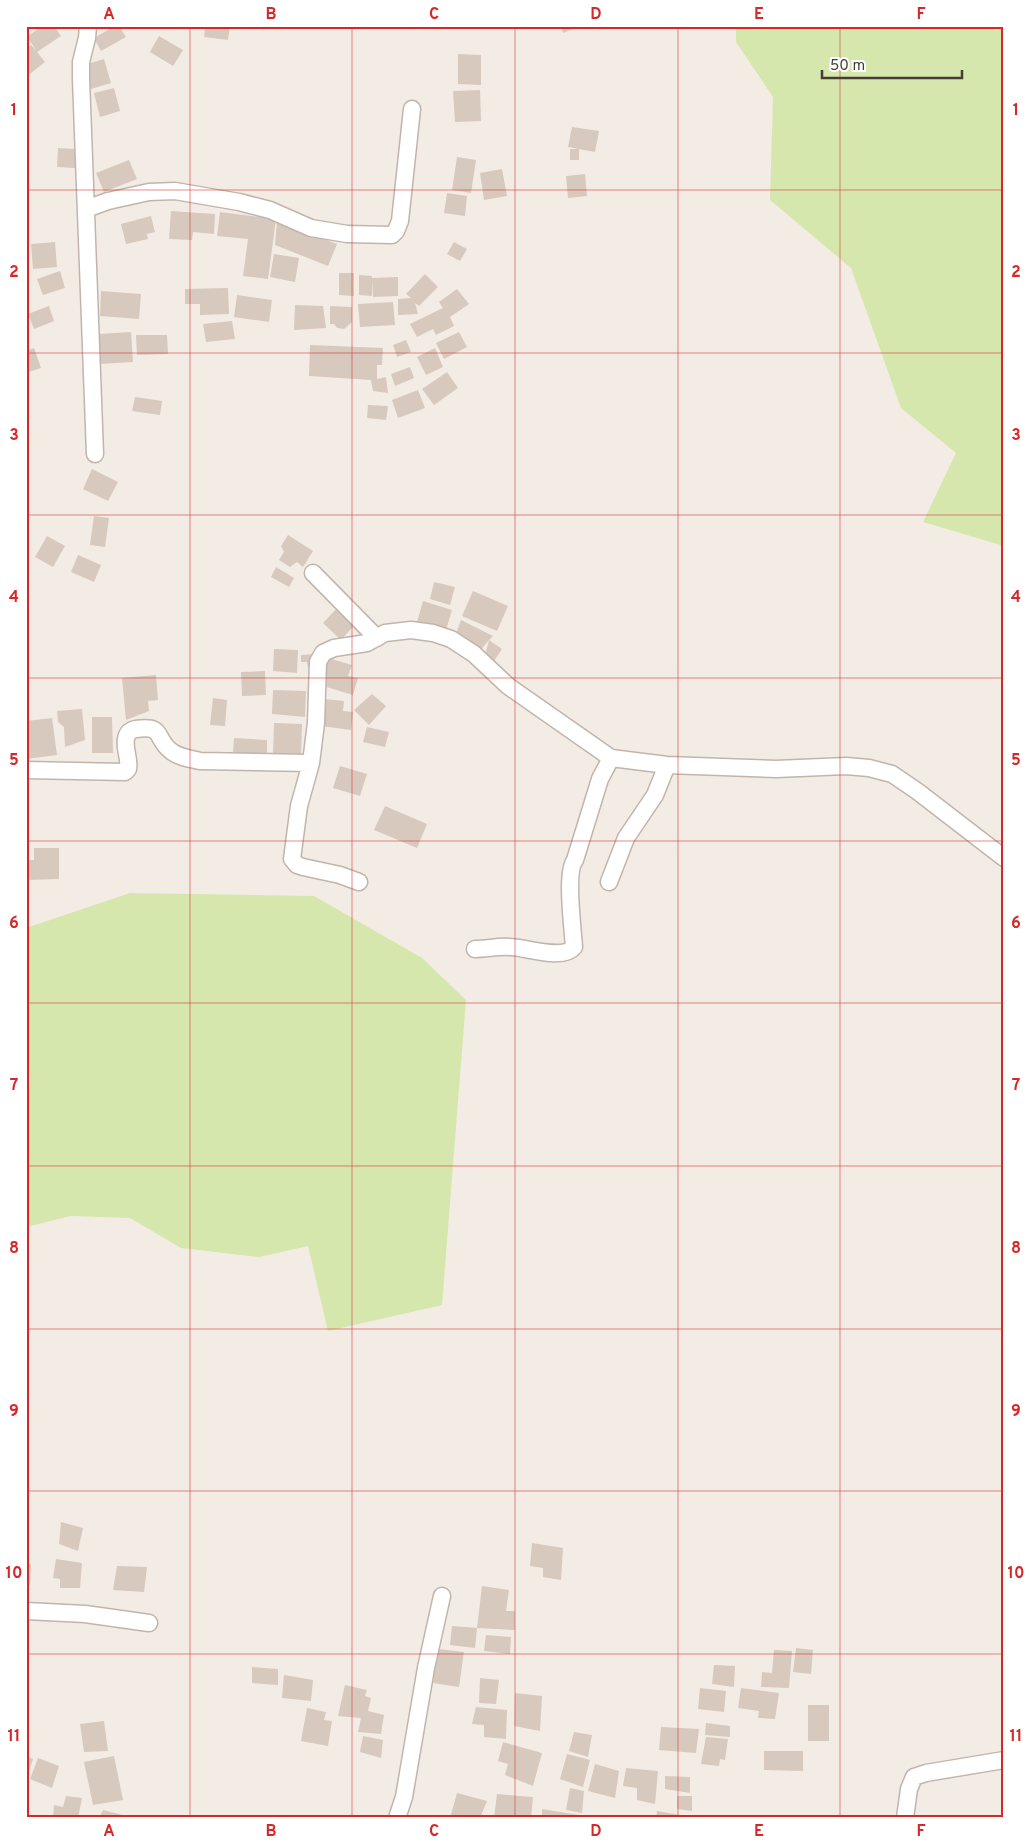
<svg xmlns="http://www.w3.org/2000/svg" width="1030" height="1844" font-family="Overpass,sans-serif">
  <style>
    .green { fill: #d6e7ad }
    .building { fill: #d7c9bd }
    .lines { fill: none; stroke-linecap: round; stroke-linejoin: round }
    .street-casing { stroke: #c1b5ab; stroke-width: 19 }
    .street { stroke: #fff; stroke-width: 16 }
    .grid { fill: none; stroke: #d62828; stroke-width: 1; stroke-opacity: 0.55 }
    .neatline { fill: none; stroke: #d62828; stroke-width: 2 }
    .grid-label { font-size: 16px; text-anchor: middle; font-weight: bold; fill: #d62828 }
  </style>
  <rect width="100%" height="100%" fill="#f3ece5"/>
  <path class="green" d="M736,26h268v520l-81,-24 33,-69 -55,-45 -50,-140 -81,-68 3,-103 -37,-55z
    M130,893l184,3 108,62 44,42 -24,305 -114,26 -20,-85 -49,11 -78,-9 -51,-30 -59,-2 -45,11v-299z"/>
  <path class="building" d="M42,26h12l7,10 -24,16 8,10 -19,15v-28l5,-4 5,5 -9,-13z
    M115,26h4l7,11 -25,14 -7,-13z
    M205,26h25l-2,14 -24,-3z
    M561,26h19l-17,7z
    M159,36l24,14 -10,16 -23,-14z
    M458,54l23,1v30l-23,-1z
    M104,59l7,24 -20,6 -7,-24z
    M114,88l6,23 -20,6 -6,-24z
    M480,90l1,31 -26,1 -2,-31z
    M572,127l27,4 -4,21 -27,-5z
    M58,148l18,1 -1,19 -18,-1z
    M570,149h9v11h-9z
    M457,157l19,3 -5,33 -19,-3z
    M129,160l8,19 -33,13 -8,-19z
    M502,169l5,27 -23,4 -4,-27z
    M585,174l2,22 -19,2 -2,-22z
    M447,193l20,3 -2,20 -21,-3z
    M171,211l44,3 -1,20 -21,-2 -1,8 -23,-1z
    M220,212l56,7 -8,60 -25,-3 5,-37 -31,-3z
    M151,216l4,16 -8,2 1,5 -22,5 -5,-20z
    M277,221l60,23 -9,22 -53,-21z
    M55,242l2,25 -24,2 -2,-25z
    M454,242l13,7 -7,12 -13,-7z
    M274,254l25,4 -4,24 -25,-5z
    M60,271l5,17 -22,7 -6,-16z
    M339,273h15v23l-15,-1z
    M425,274l13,13 -19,19 -4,-3 3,11 -20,1v-16l13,-1 -5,-4z
    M359,275l13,1v2l26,-1v19l-25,1v-17l-1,16 -13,-1z
    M228,288l1,26 -29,1v-11h-15v-15z
    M457,289l12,15 -19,13 4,9 -18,9 -3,-6 -16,8 -7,-13 33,-16 -4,-6z
    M101,291l40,3 -2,25 -39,-3z
    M237,295l35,5 -3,22 -35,-5z
    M393,302l2,23 -35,2 -2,-23z
    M295,305l28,1 3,22 -32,2z
    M49,306l5,15 -20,8 -6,-15z
    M330,306l22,1v15l-8,7 -7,-1 -3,-4h-4z
    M232,321l3,18 -29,3 -3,-18z
    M131,332l2,30 -33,2 -2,-30z
    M459,332l8,15 -23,12 -8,-16z
    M136,335h31l1,19 -31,1z
    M406,340l5,12 -14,5 -4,-12z
    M310,345l73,3 -1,17h-5v14l9,-2 2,16 -15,-2 -2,-11 -62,-4z
    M34,348l7,20 -15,5v-22z
    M435,348l8,19 -17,8 -9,-18z
    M410,367l4,11 -19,8 -4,-12z
    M447,372l11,16 -24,17 -12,-16z
    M418,390l7,18 -27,10 -6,-18z
    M135,397l27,4 -2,14 -28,-4z
    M368,405l20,1 -2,14 -19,-2z
    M92,469l26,13 -10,19 -25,-12z
    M94,516l15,2 -4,29 -15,-2z
    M288,535l25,16 -10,16 -6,-5 -7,5 -11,-7 5,-8 -3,-6z
    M47,536l18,10 -12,21 -18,-10z
    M78,555l23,10 -7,17 -23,-10z
    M276,567l18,11 -5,9 -18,-10z
    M434,582l21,5 -5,18 -20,-6z
    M473,591l35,15 -11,25 -35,-15z
    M423,601l29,9 -6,20 -29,-8z
    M340,605l18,16 -17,19 -18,-17z
    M461,620l32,16 -4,4 13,9 -8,12 -9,-5 4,-16 -11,13 -23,-17z
    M274,649l24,1 -1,23 -24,-2z
    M315,654v13l-7,1 -1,-6h-6v-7z
    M328,658l24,7 -4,11 10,2 -5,17 -33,-10z
    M265,671l1,24 -24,1 -1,-24z
    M156,675l2,25 -10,1 1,10 -23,9 -4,-42z
    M273,690l33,1 -1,26 -33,-3z
    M372,694l14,12 -17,19 -15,-15z
    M213,698l14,2 -2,26 -15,-1z
    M324,699l20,2 -1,10 10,1 -2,18 -30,-4z
    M82,709l3,31 -20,7 -1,-20 -6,-5 -1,-11z
    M92,717h20l1,36h-21z
    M52,718l5,37 -31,4v-38z
    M274,723l28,1 -1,30 -28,-1z
    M367,727l22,5 -4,15 -22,-5z
    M234,738l33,2v14l-34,-1z
    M340,766l27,8 -7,22 -27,-8z
    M385,806l42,18 -10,24 -43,-18z
    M34,848h25v31l-33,1v-20h8z
    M61,1522l22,6 -5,23 -19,-7z
    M532,1543l31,5 -2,32 -18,-3v-9l-13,-2z
    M56,1559l26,4 -2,25h-20v-9l-7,-1z
    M26,1563l5,1 -1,21h-4z
    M117,1566l30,1 -3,25 -31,-2z
    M482,1586l27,4 -3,21h9v19l-38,-2 -2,20 -25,-3 2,-19 25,2z
    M486,1635l25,2 -1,17 -26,-3z
    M796,1648l17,2 -2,24 -18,-2z
    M438,1649l26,3 -5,35 -26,-4z
    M774,1650l18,1 -3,37 -28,-1 1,-15 10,1z
    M714,1665l21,1 -1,21 -22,-3z
    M252,1667l26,2v16l-26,-2z
    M284,1675l29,5 -2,21 -29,-3z
    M480,1678l19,2 -3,24 -17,-1z
    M345,1685l22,5 -2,6 6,2 -3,13 16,4 -3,19 -23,-2 3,-14 -23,-2z
    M700,1688l26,3 -2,21 -26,-3z
    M741,1688l38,5 -4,26 -17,-1 1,-7 -21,-3z
    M515,1693l27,3 -2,35 -26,-5z
    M808,1705h21v36h-21z
    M476,1707l31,3 -1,29 -22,-2v-12l-12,-1z
    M307,1708l19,4 -2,8 8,1 -4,25 -27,-5z
    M104,1721l4,30 -24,1 -4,-28z
    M706,1723l24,3v11l-25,-2z
    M661,1727l38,2 -3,24 -37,-3z
    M574,1732l18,3 -4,22 -19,-6z
    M363,1736l20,4 -2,18 -21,-6z
    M706,1737l22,2 -3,21 -5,-1 -1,7 -18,-2z
    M503,1742l39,11 -9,33 -28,-11 3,-11 -10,-3z
    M764,1751h39v20l-39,-1z
    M567,1754l23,6 -7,27 -23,-8z
    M26,1756l7,3 -6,19h-1z
    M114,1756l9,44 -30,5 -9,-43z
    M38,1758l21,8 -7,22 -22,-9z
    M595,1764l24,7 -4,27 -27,-7z
    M626,1768l32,3 -3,33 -18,-4v-12l-14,-2z
    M665,1776l25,1v16l-25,-4z
    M570,1788l14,3 -2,22 -16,-3z
    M457,1793l30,8 -7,17h-30z
    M497,1794l36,3 -2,21h-37z
    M66,1796l16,2 -4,20 -25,-1 1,-12 9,2z
    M677,1796h15v15l-15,-2z
    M542,1809l37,6v3h-37z
    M103,1810l27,7 -1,1h-30z
    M657,1811l35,6v1h-36z"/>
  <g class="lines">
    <g class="street-casing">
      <path id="street" d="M88,26l-1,12 -6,24v17l14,375
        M86,209l22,-8 41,-9 26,-1 64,11 31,8 41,18 36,6 45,1 4,-4 4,-10 12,-112
        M313,573l64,65
        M26,770l99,2 3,-3c2,-10 -4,-20 -2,-30 1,-6 4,-9 10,-10 29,-4 18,9 35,22 7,6 20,8 29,10l111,2
        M359,882l-19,-7 -37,-8 -6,-2 -5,-6 7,-53 12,-43 5,-40 2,-61 5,-9 11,-5 33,-5 18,-10 26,-3 22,3 18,6 23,15 34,32 103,72 56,7 109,4 70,-3 23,2 23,6 25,17 87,67
        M609,882l17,-44 29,-43 12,-30
        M475,949c12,0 23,-3 35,-2 15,0 53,14 64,0 -1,-17 -9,-75 1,-87l25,-81 11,-21
        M26,1611l59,3 64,9
        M397,1818l7,-21 22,-129 16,-72
        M905,1818l4,-29 5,-12 12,-4 78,-13"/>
    </g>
    <use href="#street" class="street"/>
  </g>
  <path class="grid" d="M190,26v1792M352,26v1792M515,26v1792M678,26v1792M840,26v1792M26,190h978M26,353h978M26,515h978M26,678h978M26,841h978M26,1003h978M26,1166h978M26,1329h978M26,1491h978M26,1654h978"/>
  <rect width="1030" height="1844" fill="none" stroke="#ffffff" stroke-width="55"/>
  <path d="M822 70v8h140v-8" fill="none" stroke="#453c35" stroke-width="2.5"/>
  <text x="830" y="70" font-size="15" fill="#453c35" stroke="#ffffff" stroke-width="4" paint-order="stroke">50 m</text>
  <rect x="28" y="28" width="974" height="1788" class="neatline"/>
  <g class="grid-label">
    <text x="109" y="19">A</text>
    <text x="271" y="19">B</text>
    <text x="434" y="19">C</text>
    <text x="596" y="19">D</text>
    <text x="759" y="19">E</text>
    <text x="921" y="19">F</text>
    <text x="14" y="115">1</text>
    <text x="1016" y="115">1</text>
    <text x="14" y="277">2</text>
    <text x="1016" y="277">2</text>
    <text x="14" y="440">3</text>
    <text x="1016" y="440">3</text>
    <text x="14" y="602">4</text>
    <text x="1016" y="602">4</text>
    <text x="14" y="765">5</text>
    <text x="1016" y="765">5</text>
    <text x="14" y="928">6</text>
    <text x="1016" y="928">6</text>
    <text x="14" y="1090">7</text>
    <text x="1016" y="1090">7</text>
    <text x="14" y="1253">8</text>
    <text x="1016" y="1253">8</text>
    <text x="14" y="1416">9</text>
    <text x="1016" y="1416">9</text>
    <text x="14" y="1578">10</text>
    <text x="1016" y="1578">10</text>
    <text x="14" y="1741">11</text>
    <text x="1016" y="1741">11</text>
    <text x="109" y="1836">A</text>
    <text x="271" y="1836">B</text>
    <text x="434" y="1836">C</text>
    <text x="596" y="1836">D</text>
    <text x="759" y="1836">E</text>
    <text x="921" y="1836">F</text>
  </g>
</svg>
